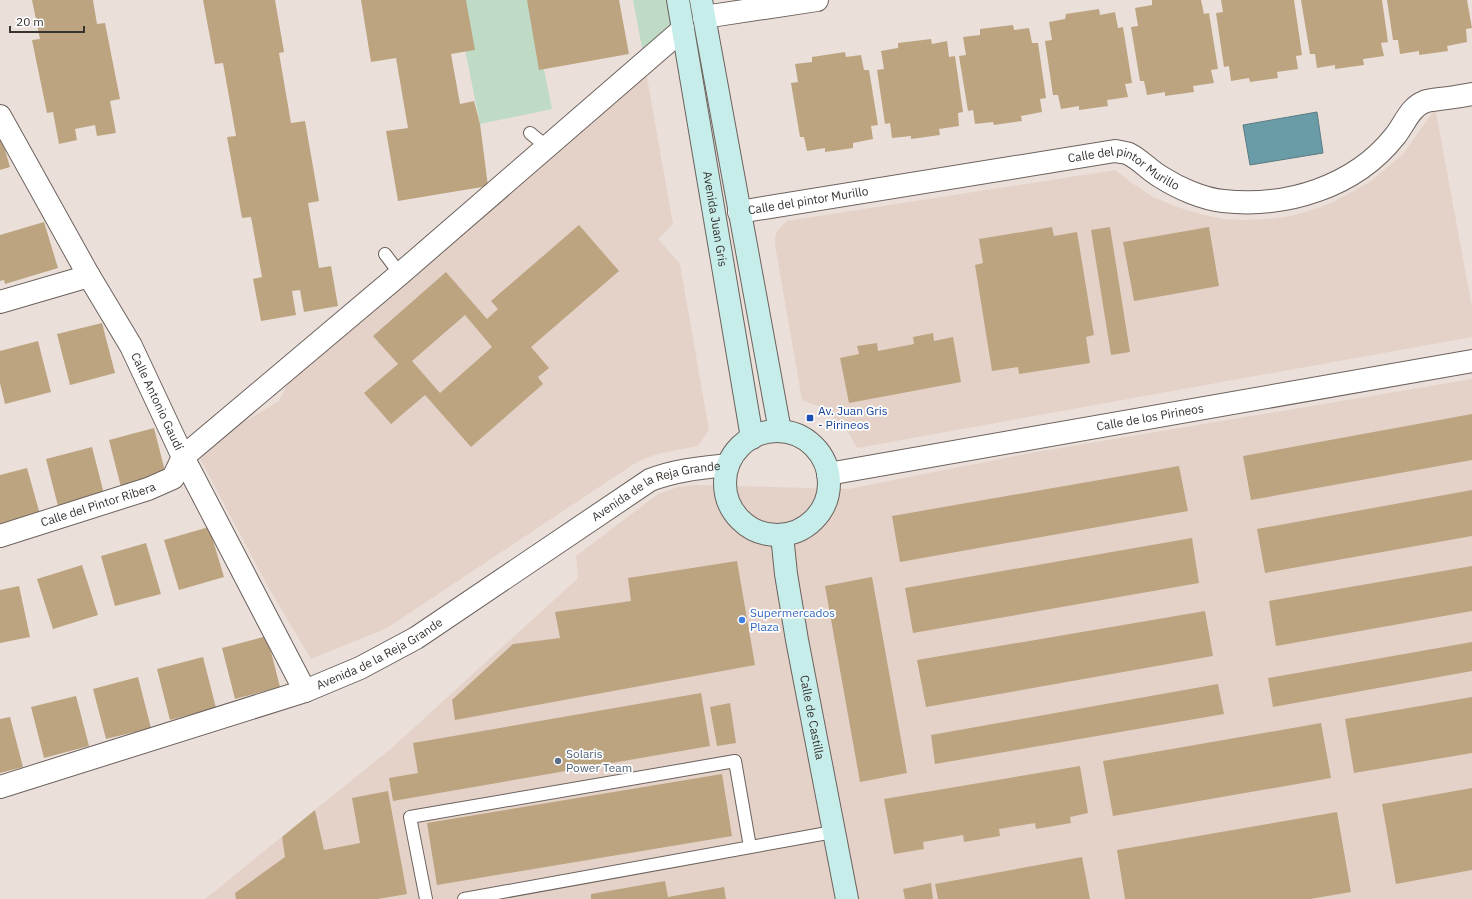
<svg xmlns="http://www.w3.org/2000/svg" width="1472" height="899" font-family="'IBM Plex Sans',sans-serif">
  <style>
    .built { fill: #e4d2c8 }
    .green { fill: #c0dbc5 }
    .water { fill: #6a9ca7; stroke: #5b7c83 }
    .building { fill: #bca481; fill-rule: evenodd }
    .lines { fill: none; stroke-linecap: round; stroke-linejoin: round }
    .lane-casing { stroke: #6c625d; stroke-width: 14 }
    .street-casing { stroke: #6c625d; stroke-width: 24 }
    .secondary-casing { stroke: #6c625d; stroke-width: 24 }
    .lane { stroke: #fff; stroke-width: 12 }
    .street { stroke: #fff; stroke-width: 22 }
    .secondary { stroke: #c7edea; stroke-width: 22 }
    .transit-dot { fill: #1a4fb4; stroke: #fff; stroke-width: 1.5 }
    .shop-dot { fill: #3f7fe0; stroke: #fff; stroke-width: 1.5 }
    .service-dot { fill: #5c6f8a; stroke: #fff; stroke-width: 1.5 }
    .labels { text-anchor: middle; stroke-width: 3.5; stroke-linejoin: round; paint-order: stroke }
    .street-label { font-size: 12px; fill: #373330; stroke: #fff }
    .transit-label { font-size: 12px; fill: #164399; stroke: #fff; text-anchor: start }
    .shop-label { font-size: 12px; fill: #366cbe; stroke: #fff; text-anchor: start }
    .service-label { font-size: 12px; fill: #4e5e75; stroke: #fff; text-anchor: start }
  </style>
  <rect width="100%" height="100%" fill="#ebdfd9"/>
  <path class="built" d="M646,72l27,152 -15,15 22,25 29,166 -11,16 -41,8 -20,8 -250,166 -76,31 -44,-74 -71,-134 83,-50 9,-18z
    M1433,112h3l36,195v30l-615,111 -7,-13 -7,-9 -12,-11 -13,-9 -16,-6 -27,-155v-7l2,-7 10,-10 328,-51 17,13 21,14 24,10 23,7 23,5 22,1 23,-1 23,-3 24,-7 18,-7 37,-20 33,-28z
    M1472,379v520h-1267l189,-153 184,-168 -2,-22 82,-62 20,-7 17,-2 153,4 177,-35z"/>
  <path class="green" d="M455,0h75l22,109 -72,15z
    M633,0h37l5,26 -32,27z"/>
  <path class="water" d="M1317,112l6,41 -73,12 -7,-40z"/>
  <path class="building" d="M32,0h61l4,24 8,-1 15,76 -10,2 6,32 -19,3 -2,-11 -20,4 2,11 -18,4 -6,-32 -6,1 -15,-73 8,-1z
    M203,0h72l9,52 -5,1 12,70 14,-2 14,80 -11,2 11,65 12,-2 7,40 -34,6 -4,-22 -8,1 4,24 -35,6 -8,-42 9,-2 -11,-60 -9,1 -15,-81 9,-1 -13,-73 -8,1z
    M361,0h105l9,50 -24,4 9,50 14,-3 6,23 8,62 -90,15 -12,-70 22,-3 -12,-70 -25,4z
    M527,0h92l10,54 -90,16z
    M1152,0h49l3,14 5,-1 9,56 -7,1 3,13 -21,3 1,6 -29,4v-4l-18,3 -3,-14h-4l-9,-54 7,-1 -3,-18 17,-3z
    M1221,0h73l8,55 -6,1 2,13 -21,3 1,6 -28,4 -1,-4 -18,3 -2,-15 -5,1 -8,-54 7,-1z
    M1301,0h81l6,42 -7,1 3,13 -21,3 1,6 -29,4v-4l-18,3 -2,-14h-5z
    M1387,0h80l5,28 -6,1 1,13 -20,4 1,5 -29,4v-4l-19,3 -2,-14h-5z
    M1099,9l1,6 15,-3 3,16 5,-1 9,56 -7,1 3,13 -21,3 1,6 -29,4v-4l-18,3 -3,-14h-5l-8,-54 7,-1 -3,-18 16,-3 1,-5z
    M1013,25l1,5 15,-2 3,15h6l8,55 -6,1 2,13 -21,4 1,5 -28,4 -1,-3 -18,2 -2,-14 -5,1 -9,-55 7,-1 -3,-18 17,-2v-6z
    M931,39l1,5 15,-3 2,16 6,-1 8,56 -5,1 1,13 -20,3 1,6 -29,4v-3l-19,2 -2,-15 -5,1 -8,-54 7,-1 -3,-18 17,-3v-5z
    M845,52l1,5 15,-2 3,15h5l9,55 -7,1 2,13 -20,4v5l-28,4v-4l-18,3 -3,-14h-4l-9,-54 7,-1 -3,-18 17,-2v-5z
    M0,133l10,34 -10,3z
    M44,222l14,46 -53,16 -1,-4 -4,1v-46z
    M579,225l40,46 -88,76 18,21 -11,9 5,7 -72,63 -46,-52 -34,29 -27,-31 34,-29 -25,-28 73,-64 41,47 11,-10 -7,-8zM465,315l27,32 -52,46 -28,-32z
    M1052,227l2,9 23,-4 17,103 -8,2 4,26 -71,11 -1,-7 -26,4 -17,-106 8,-2 -4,-24z
    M1110,227l20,125 -19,3 -20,-125z
    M1209,227l10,59 -85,15 -11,-59z
    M102,323l13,50 -45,12 -13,-51z
    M933,333l1,8 19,-4 8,45 -112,21 -9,-45 19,-4 -2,-8 20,-3 1,8 36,-7 -1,-7z
    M38,341l13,51 -46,12 -5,-21v-32z
    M1472,414v46l-221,40 -8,-44z
    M154,428l13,51 -45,12 -13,-51z
    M92,447l13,51 -46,12 -13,-51z
    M1179,466l9,45 -288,51 -8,-46z
    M27,468l14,50 -41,11v-54z
    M1472,490v46l-207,37 -8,-44z
    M209,527l15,50 -45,13 -15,-50z
    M1192,538l7,45 -286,50 -8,-45z
    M146,543l15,51 -46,12 -14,-50z
    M737,561l18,104 -300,55 -3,-20 61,-56 47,-6 -5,-26 76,-11 -3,-23z
    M82,565l16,50 -45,14 -16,-50z
    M1472,566v45l-196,35 -7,-45z
    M872,577l35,196 -47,9 -35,-196z
    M19,586l11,51 -30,6v-53z
    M1205,611l8,45 -287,51 -9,-47z
    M267,636l13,51 -45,12 -13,-51z
    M1472,642v29l-199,36 -5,-29z
    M203,657l13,51 -46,12 -13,-51z
    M138,677l13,51 -45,11 -13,-50z
    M1218,684l6,30 -289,50 -4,-29z
    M701,693l9,53 -317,55 -4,-23 29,-5 -5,-30z
    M76,696l13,50 -45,12 -13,-51z
    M1472,697v56l-118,20 -9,-54z
    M730,703l6,40 -19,3 -7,-39z
    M10,717l13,50 -23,6v-54z
    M1321,723l10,55 -218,38 -10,-55z
    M1080,766l8,47 -18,4 1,6 -35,6 -1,-6 -36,6 1,7 -36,6 -1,-7 -40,7 1,7 -30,5 -10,-55z
    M722,774l10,62 -295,49 -10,-62z
    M1472,788v82l-76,14 -14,-80z
    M388,791l19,103 -29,5h-142l-1,-6 50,-36 -3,-20 33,-27 9,40 36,-7 -8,-45z
    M1337,812l14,80 -41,7h-185l-8,-49z
    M1082,857l8,42h-152l-3,-15z
    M665,881l3,16 56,-10 2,12h-135v-5z
    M931,883l2,16h-28l-2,-10z"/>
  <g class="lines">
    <g class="lane-casing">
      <path id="lane" d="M530,133l17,14
        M385,254l15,20
        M426,899l-16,-82 325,-56 15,86
        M464,899l369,-67"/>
    </g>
    <g class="street-casing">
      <g id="street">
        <path d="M704,17l113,-17"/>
        <path id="s1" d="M0,116l89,160 42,70 52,111 122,234"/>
        <path id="s2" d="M739,212l376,-61c4,1 10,1 14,3 12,6 21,17 32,23 17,11 42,22 62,24 63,7 132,-14 172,-65 9,-11 15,-29 29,-34 4,-2 10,-2 15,-3 11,-1 22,-3 33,-5"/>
        <path d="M0,302l89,-26"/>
        <path id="s3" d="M828,474l644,-113"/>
        <path id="s4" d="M0,536l148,-47 25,-11 10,-21 217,-183 283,-245"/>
        <path id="s5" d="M0,787l305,-96 55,-23 56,-30 234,-158c26,-10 50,-12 78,-15"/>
      </g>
    </g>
    <g class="secondary-casing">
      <g id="secondary">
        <path id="s6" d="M678,0l74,438"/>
        <path d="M701,0l79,431"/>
        <circle cx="777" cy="483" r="52"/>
        <path id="s7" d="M782,535l4,39 11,66 50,259"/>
      </g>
    </g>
    <use href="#lane" class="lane"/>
    <use href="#street" class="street"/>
    <use href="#secondary" class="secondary"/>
  </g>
  <rect class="transit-dot" x="806" y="414" width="8" height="8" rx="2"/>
  <circle class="shop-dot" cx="742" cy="620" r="4"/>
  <circle class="service-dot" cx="558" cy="761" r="4"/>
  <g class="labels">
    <g class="street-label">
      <text dy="4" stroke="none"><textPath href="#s2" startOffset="394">Calle del pintor Murillo</textPath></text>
      <text dy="4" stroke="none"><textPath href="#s2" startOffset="70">Calle del pintor Murillo</textPath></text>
      <text dy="4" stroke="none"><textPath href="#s6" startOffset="222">Avenida Juan Gris</textPath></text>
      <text dy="4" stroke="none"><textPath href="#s1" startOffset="326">Calle Antonio Gaudí</textPath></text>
      <text dy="4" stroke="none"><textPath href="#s3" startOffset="327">Calle de los Pirineos</textPath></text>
      <text dy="4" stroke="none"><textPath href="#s5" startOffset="727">Avenida de la Reja Grande</textPath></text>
      <text dy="4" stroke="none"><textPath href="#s4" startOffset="103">Calle del Pintor Ribera</textPath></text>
      <text dy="4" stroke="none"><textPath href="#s5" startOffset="403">Avenida de la Reja Grande</textPath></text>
      <text dy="4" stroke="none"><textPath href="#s7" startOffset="185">Calle de Castilla</textPath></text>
    </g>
    <g class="transit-label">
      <text x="818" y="415">Av. Juan Gris<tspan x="818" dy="14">- Pirineos</tspan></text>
    </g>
    <g class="shop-label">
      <text x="750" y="617">Supermercados<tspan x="750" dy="14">Plaza</tspan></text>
    </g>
    <g class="service-label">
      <text x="566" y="758">Solaris<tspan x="566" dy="14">Power Team</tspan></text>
    </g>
  </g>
  <path d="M10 26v6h74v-6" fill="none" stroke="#373330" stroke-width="2"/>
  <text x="16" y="26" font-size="12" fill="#373330" stroke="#ffffff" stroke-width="3" paint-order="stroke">20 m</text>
</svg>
